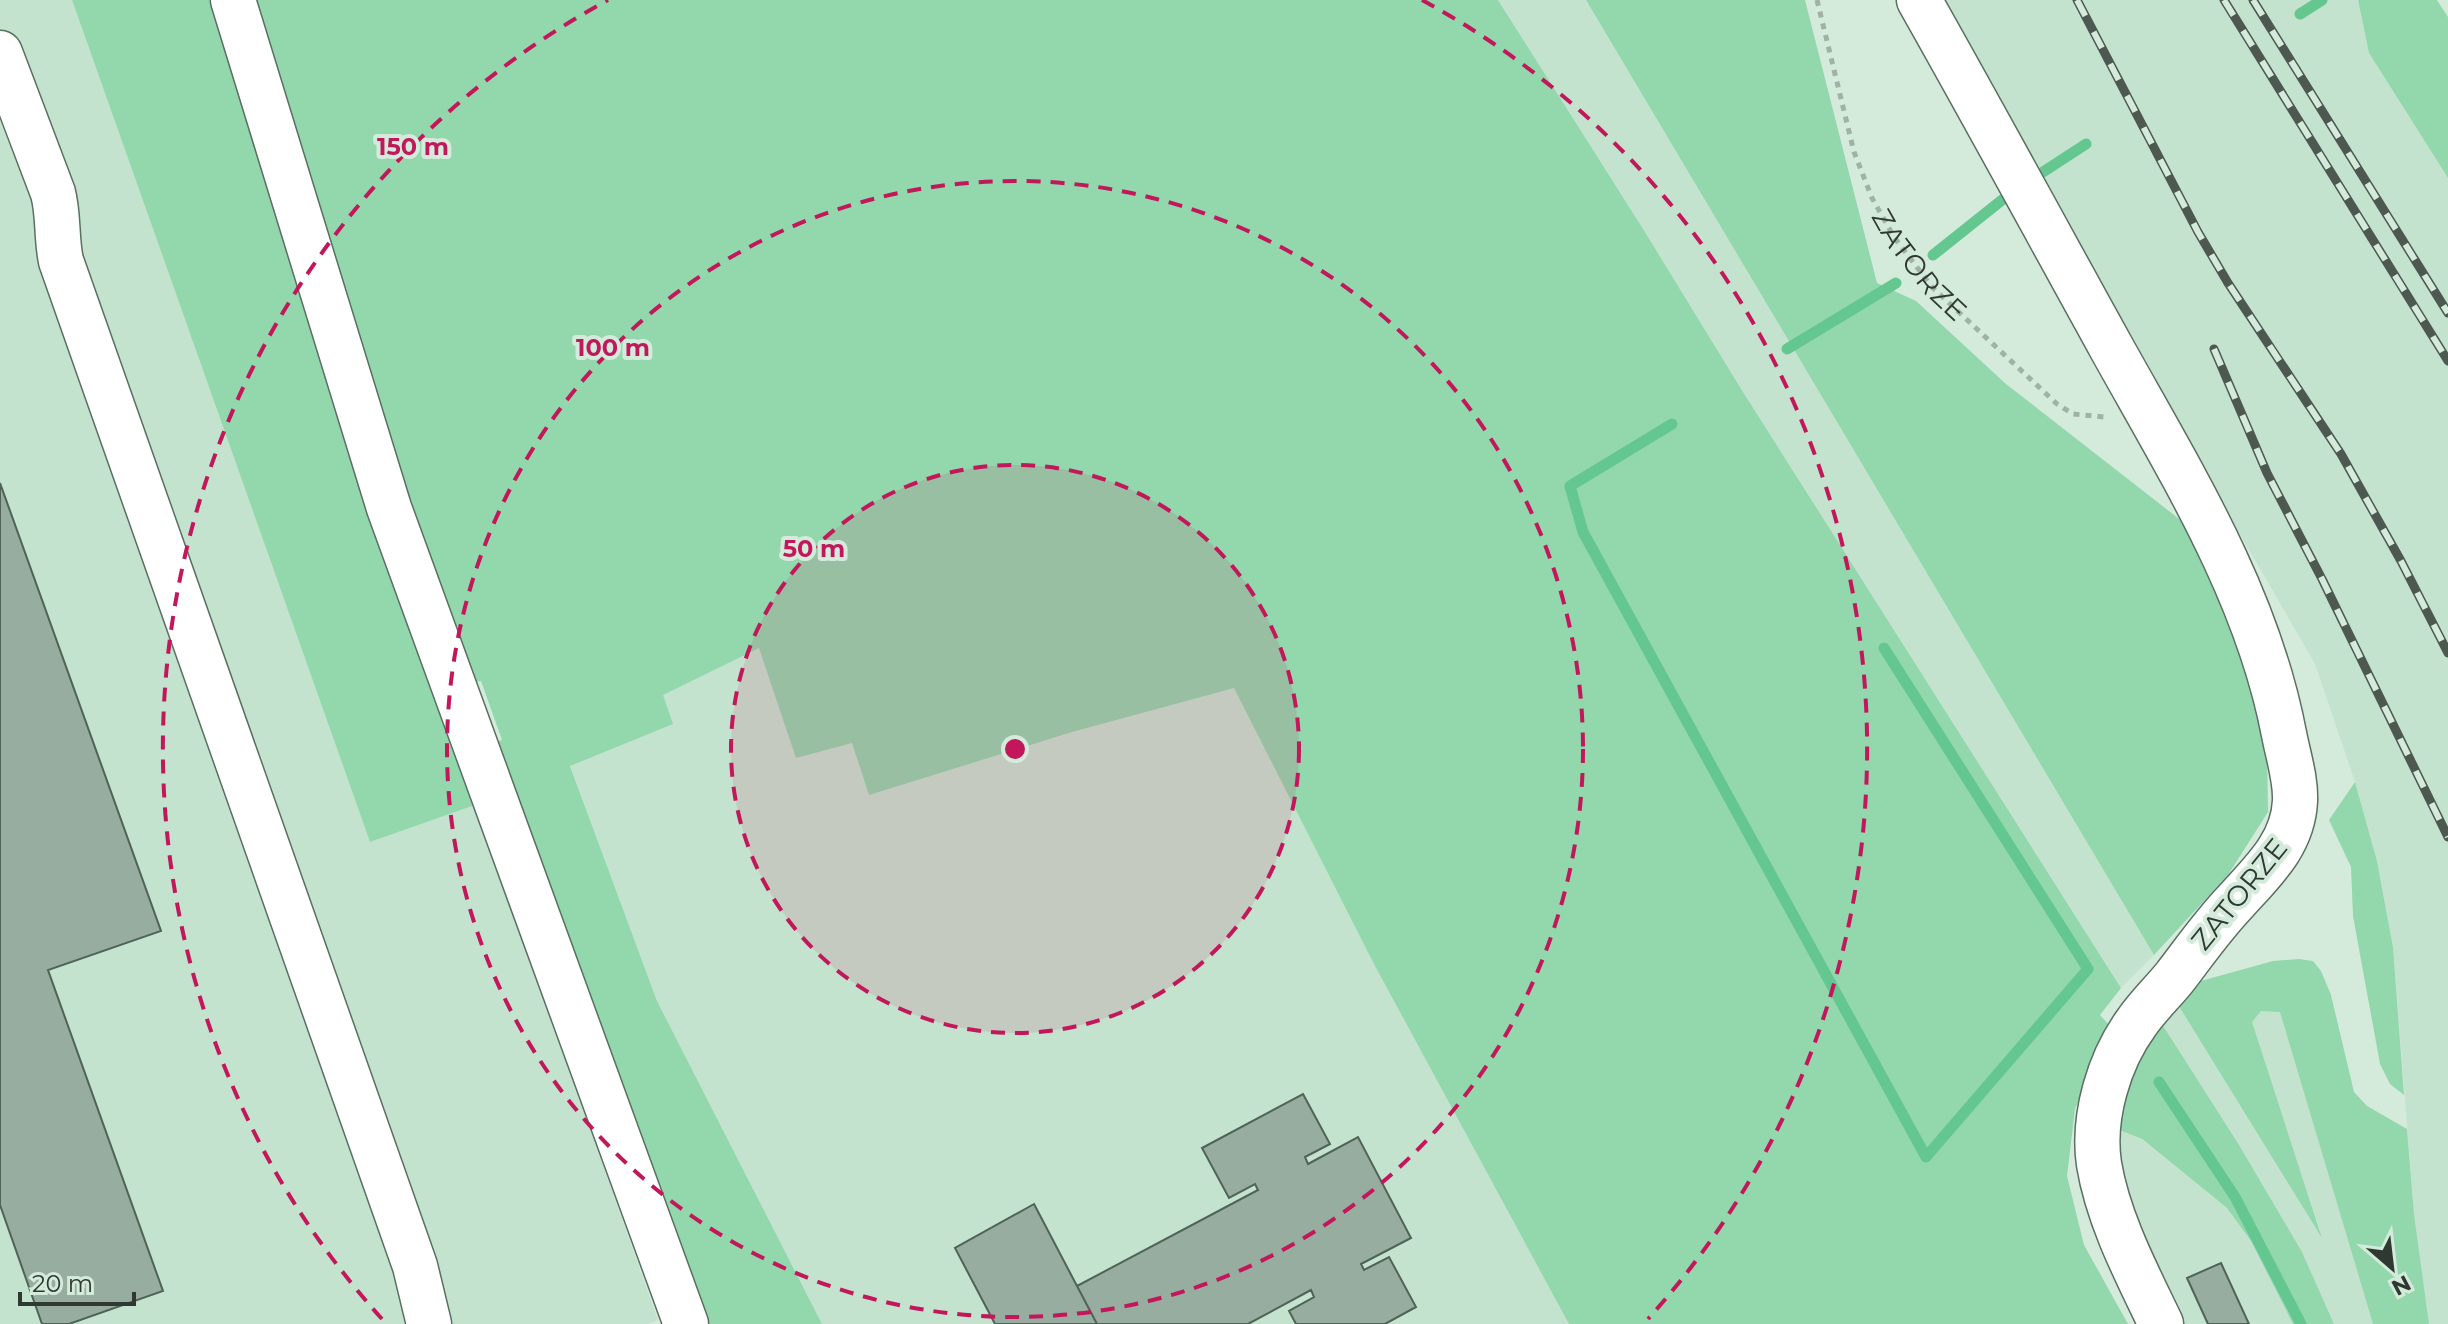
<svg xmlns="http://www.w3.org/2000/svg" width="2448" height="1324" font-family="Montserrat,sans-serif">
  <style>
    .built { fill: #c4e3cf }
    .green { fill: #93d7ad }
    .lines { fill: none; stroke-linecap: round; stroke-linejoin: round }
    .stream { stroke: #65c790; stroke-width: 11 }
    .building { fill: #97ad9f; stroke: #4f6356; stroke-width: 2 }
    .minor-casing { stroke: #5a6f62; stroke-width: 47 }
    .path { stroke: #9fb2a5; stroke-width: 5; stroke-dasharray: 6 6; stroke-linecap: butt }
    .minor { stroke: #fff; stroke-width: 44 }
    .rail-casing { stroke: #4c5850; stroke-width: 9 }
    .rail { stroke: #d4ebdc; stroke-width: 6; stroke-dasharray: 18; stroke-linecap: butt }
    .ring { fill: none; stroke: #c2185b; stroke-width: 4; stroke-dasharray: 14 10 }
    .labels { text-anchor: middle; stroke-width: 8; stroke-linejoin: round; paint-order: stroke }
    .street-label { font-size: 28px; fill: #2f3932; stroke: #d4ebdc }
    .centre { fill: #c2185b; stroke: #d4ebdc; stroke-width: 4 }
    .ring-label { font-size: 24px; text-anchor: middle; font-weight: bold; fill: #c2185b; stroke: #d4ebdc; stroke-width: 8; stroke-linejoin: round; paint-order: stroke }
  </style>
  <rect width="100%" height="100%" fill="#d4ebdc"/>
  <path class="built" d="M0,0h72l298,842 105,-37 183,515 -10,4h-648z
    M1498,0h88l568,955 -33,33 -378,-596 -98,-160z
    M1931,0h427l11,53 79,125v1146h-19l-15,-110 -21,-267 -16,-86 -22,-79 -40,-118z
    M1108,504l891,820h-1177l-165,-323 -98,-266 200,-87z
    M2177,1003l144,230 -70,-211 10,-11h19l93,313h-39l-32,-72 -142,-231z
    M2112,1127l29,12 86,69 24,33 42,83h-114l-55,-116z"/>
  <path class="green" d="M72,0h151l252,805 -105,37z
    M245,0h1253l147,232 98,160 378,596 -21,27 10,11 -35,83 -8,67 17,69 44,79h-559l-195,-360 -140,-276 -162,44 -203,63 -17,-52 -56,15 -37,-110 -96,47 10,29 -103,42 87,235 165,323h-124l-211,-579 15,-5 -21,-59 -15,3z
    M1586,0h219l72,283 39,18 90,83 186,145 40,92 35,124 1,67 -40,63 -74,80z
    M2358,0h79l11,17v161l-79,-125z
    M2355,782l22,79 16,86 11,148 -14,-11 -10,-20 -27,-148 -2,-49 -22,-47z
    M2299,959l14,2 8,10 10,24 23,97 13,14 40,23 7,85 15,110h-56l-93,-312 -19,-1 -9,11 70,216 -145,-235 20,-21 76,-21z
    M2160,1021l79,124 63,107 32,72h-41l-42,-83 -24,-33 -85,-69 -30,-12 6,-36z"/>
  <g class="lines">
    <path class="stream" d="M2300,14l22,-14
      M2043,172l43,-28
      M1933,255l69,-55
      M1787,349l109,-66
      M1672,424l-102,62 13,46 343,625 162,-188 -204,-321
      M2159,1082l76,115 66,127"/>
  </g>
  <path class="building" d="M0,483l161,448 -113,39 115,321 -94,33h-27l-42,-119z
    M1303,1094l27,50 -25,13 3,7 50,-27 53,101 -50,26 3,6 25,-13 27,50 -31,17h-89l-7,-13 25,-14 -3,-7 -63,34h-151l-20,-38 181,-96 -3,-6 -26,14 -27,-50z
    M1034,1204l43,82 20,38h-102l-40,-76z
    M2221,1263l28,61h-41l-21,-46z"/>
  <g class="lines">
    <g class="minor-casing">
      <path id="minor" d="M233,0l156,508 297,816
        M1919,0c65,115 128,231 192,347 69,124 146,246 173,387 4,21 12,45 11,67 -2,43 -32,70 -59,100 -23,24 -41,50 -61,76 -12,15 -27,29 -38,45 -28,38 -45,95 -38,142 9,55 38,110 62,160
        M0,53l53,140c6,23 3,45 8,68l354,1005 14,58"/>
    </g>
    <path class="path" id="s1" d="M1817,0l37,152 18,46 22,39 38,50 125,117 16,10 31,3"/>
    <use href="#minor" class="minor"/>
    <g class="rail-casing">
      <path id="rail" d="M2077,0l121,232 30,51 113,171 60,107 47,92
        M2224,0l224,361
        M2253,0l195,313
        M2214,349l53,124 55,106 126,258"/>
    </g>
    <use href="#rail" class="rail"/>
  </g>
  <circle cx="1015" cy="749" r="284" fill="#c2185b" fill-opacity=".12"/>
  <g class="ring">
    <circle cx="1015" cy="749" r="284"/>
    <circle cx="1015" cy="749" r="568"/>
    <path d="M382 1319A852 852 0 0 1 608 0M1422 0A852 852 0 0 1 1648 1319"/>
  </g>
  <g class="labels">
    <g class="street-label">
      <text dy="10" stroke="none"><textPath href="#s1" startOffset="288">ZATORZE</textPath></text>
      <text transform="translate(2239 894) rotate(-51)" y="10">ZATORZE</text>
    </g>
  </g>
  <circle cx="1015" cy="749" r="12" class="centre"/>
  <g class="ring-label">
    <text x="413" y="155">150 m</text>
    <text x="613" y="356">100 m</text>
    <text x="814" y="557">50 m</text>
  </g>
  <g transform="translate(2392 1268) rotate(152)" stroke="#d4ebdc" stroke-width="6" paint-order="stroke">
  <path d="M0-6L14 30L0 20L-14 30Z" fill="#2f3932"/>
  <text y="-12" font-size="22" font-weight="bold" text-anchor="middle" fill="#2f3932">N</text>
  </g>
  <path d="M20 1292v12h114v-12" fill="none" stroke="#2f3932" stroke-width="4"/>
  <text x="32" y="1292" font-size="24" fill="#2f3932" stroke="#d4ebdc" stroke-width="6" paint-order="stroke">20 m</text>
</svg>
